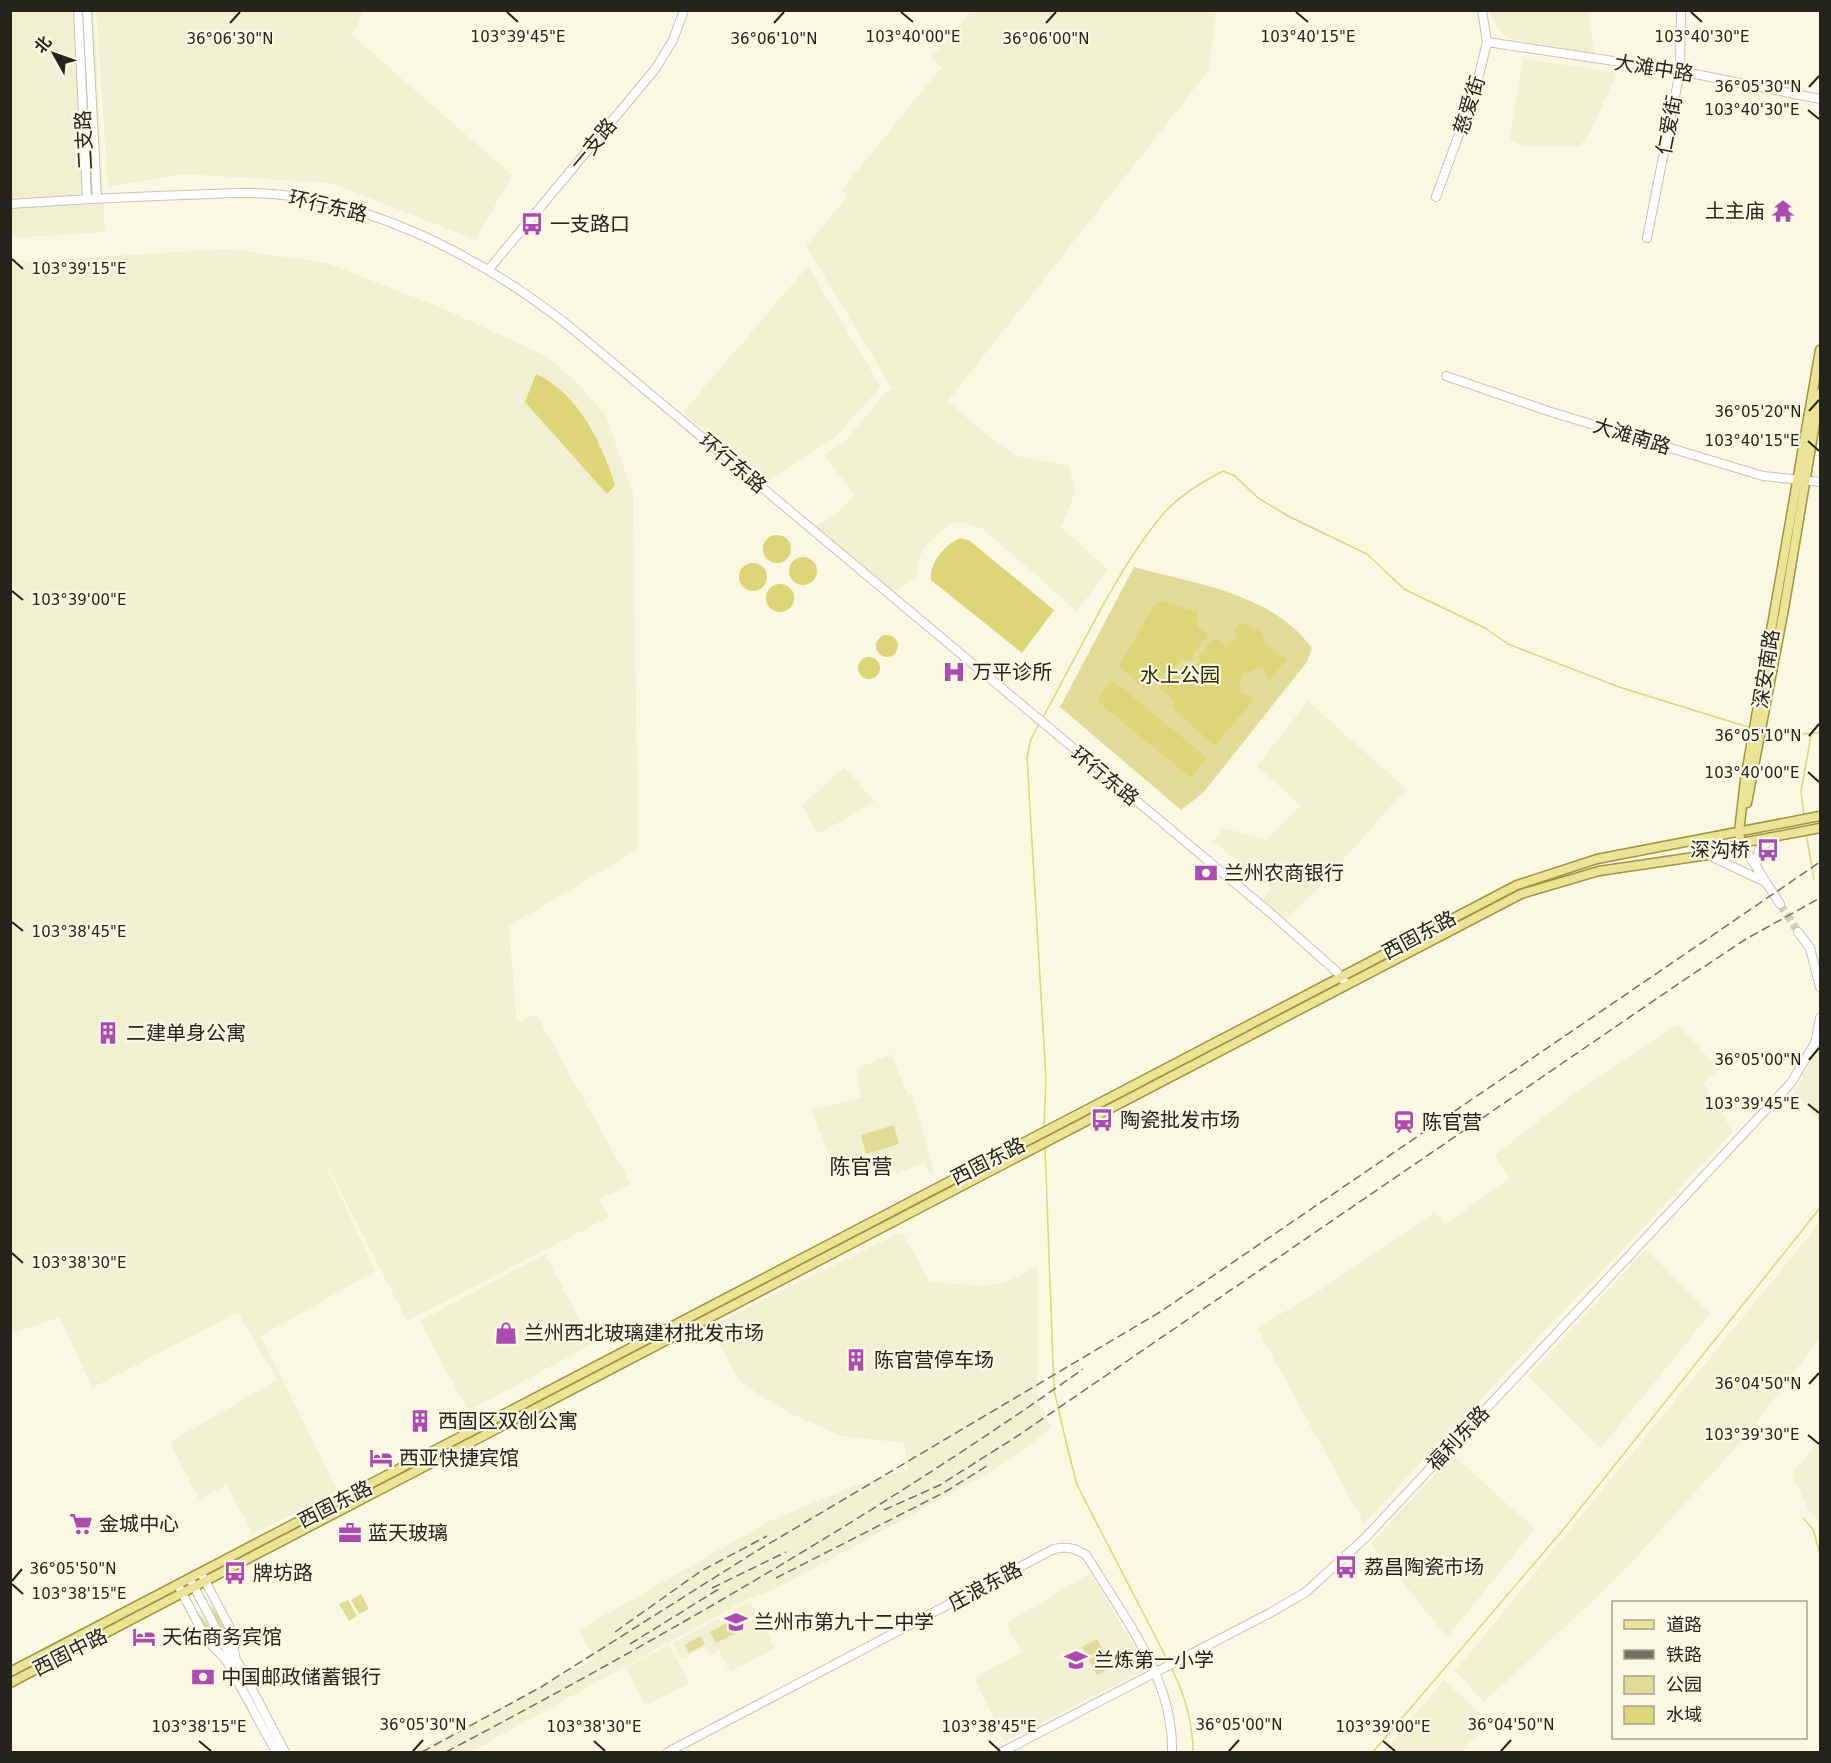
<svg xmlns="http://www.w3.org/2000/svg" width="1831" height="1763" font-family="'DejaVu Sans','Noto Sans SC',sans-serif">
  <style>
    .built { fill: #f2f0d2 }
    .green { fill: #e2db98 }
    .water { fill: #ded478 }
    .lines { fill: none; stroke-linecap: round; stroke-linejoin: round }
    .stream { stroke: #ded478; stroke-width: 1.5 }
    .secondary-tunnel { stroke: #cfceba; stroke-width: 8; stroke-dasharray: 8 4; stroke-linecap: butt }
    .secondary-casing { stroke: #c6c4af; stroke-width: 10 }
    .primary-casing { stroke: #9f943f; stroke-width: 11 }
    .secondary { stroke: #fff; stroke-width: 8 }
    .primary { stroke: #ece397; stroke-width: 8 }
    .rail { stroke: #727164; stroke-width: 1.5; stroke-dasharray: 9 4.5; stroke-linecap: butt }
    .ticks { fill: none; stroke: #25241c; stroke-width: 2 }
    .labels { text-anchor: middle; stroke-width: 4.5; stroke-linejoin: round; paint-order: stroke }
    .street-label { font-size: 20px; fill: #25241c; stroke: #faf8e2 }
    .poi-label { font-size: 20px; fill: #25241c; stroke: #faf8e2; text-anchor: start }
    .park-label { font-size: 20px; fill: #2e2a01; stroke: #faf8e2 }
    .neighbourhood-label { font-size: 21px; fill: #25241c; stroke: #faf8e2 }
    .ticks-label { font-size: 15px; text-anchor: middle; fill: #25241c; stroke: #faf8e2; stroke-width: 4.5; stroke-linejoin: round; paint-order: stroke }
  </style>
  <rect width="100%" height="100%" fill="#faf8e2"/>
  <path class="built" d="M1212,10l4,5 -7,55 -261,331 28,25 40,30 52,9 8,25 -15,37 47,43 -31,41 -94,-82 -22,-7 -12,2 -21,19 -9,15 -3,18 -22,16 -81,-65 19,-10 23,-22 -31,-39 23,-17 39,-47 7,-2 -87,-144 41,-49 -5,-8 100,-122 -11,-9 40,-47z
    M11,11h83l11,221 -94,6z
    M96,11h268l-12,24 160,140 -36,65 -145,-57 -147,-9 -76,13z
    M1490,11h98l7,43 -89,-16 -14,-18z
    M1523,58l94,15 -26,57 -11,16h-56l-14,-7z
    M229,249l98,14 119,47 100,46 30,26 29,32 28,79 5,356 -129,77 8,97 19,-9 95,170 -32,15 10,18 -202,104 -88,-171 56,121 -114,65 77,155 -85,43 -26,-49 -28,14 -29,-57 107,-62 -39,-68 -146,76 -32,-71 -49,17v-1072z
    M808,266l73,121 -47,51 -68,45 -83,-71z
    M1308,701l98,88 -92,104 -29,26 -23,-18 9,-13 -58,-47 11,-13 42,12 35,-34 -44,-40z
    M844,767l31,34 -56,33 -17,-28z
    M1678,1025l41,44 -16,14 30,49 -369,391 -107,-195 64,-38 114,-78 10,12 65,-45 -15,-24 76,-59z
    M1820,1046v75l-27,-29z
    M891,1054l17,41 4,-1 22,77 -5,2 -6,-11 -26,12 -2,-4 -10,2 -5,-11 -40,13 -11,-18 -17,-45 49,-14 -5,-28z
    M1820,1222v116l-77,102 -128,140 -131,122 -29,-31z
    M902,1232l28,50 51,4 23,-3 33,-16 1,133 14,28 -40,30 -34,21 -201,109 -29,11 -126,69 -151,84h-57l180,-93 -15,-29 189,-108 83,-35 57,-17 -4,-27 -62,-7 -57,-25 -46,-30 -29,-55z
    M1646,1249l64,65 -109,134 -73,-72z
    M545,1254l47,90 -124,67 -48,-90z
    M1820,1440v82l-11,-11 -17,-37z
    M1453,1455l82,74 -88,108 -76,-94z
    M1090,1573l58,95 -143,73 -31,-63 48,-26 -16,-28z
    M750,1601l25,47 -45,24 -11,-21 -9,4 -5,-9 -23,13 -9,-16z
    M669,1645l20,38 -43,23 -20,-39z
    M1444,1680l43,40 -24,32h-79z"/>
  <path class="green" d="M1134,567c62,17 137,26 178,81l-5,14 -104,131 -22,17 -121,-103z
    M894,1125l5,19 -33,10 -5,-19z
    M361,1594l8,15 -10,5 -8,-14z
    M348,1600l9,16 -8,5 -10,-17z
    M211,1604l18,31v12l-14,-26z
    M196,1611l11,12 14,27 -10,-7z
    M732,1620l6,12 -22,11 -6,-11z
    M701,1636l4,8 -16,9 -4,-8z
    M1097,1639l15,28 -15,8 -15,-28z"/>
  <path class="water" d="M536,374c43,20 65,68 79,111l-8,9 -82,-92z
    M763 549a14 14 0 1 1 28 0a14 14 0 1 1-28 0Z
    M961,538l9,3 84,69 -32,43 -91,-73c-2,-17 15,-37 30,-42z
    M789 571a14 14 0 1 1 28 0a14 14 0 1 1-28 0Z
    M739 577a14 14 0 1 1 28 0a14 14 0 1 1-28 0Z
    M766 598a14 14 0 1 1 28 0a14 14 0 1 1-28 0Z
    M1159,601l39,11 -1,15 10,7v4l-6,3 -1,7 -6,3 -1,8 -6,2 -5,-3c-8,15 -19,12 -26,23l-4,-2 -6,11 -27,-24 34,-59z
    M1241,623l20,8 5,13 21,15 -18,22 -4,-10 -6,-4 -17,8 -3,17 16,6 -40,48 -43,-38 2,-8 -15,-13 6,-8 11,-4 21,11 9,-15 -8,-5 2,-13 7,-4v-5l6,-2 1,-4 12,7 11,-9 -3,-5z
    M876 646a11 11 0 1 1 22 0a11 11 0 1 1-22 0Z
    M858 668a11 11 0 1 1 22 0a11 11 0 1 1-22 0Z
    M1114,681l93,77 -16,20 -94,-77 13,-19z"/>
  <g class="lines">
    <path class="stream" d="M1043,717c36,-64 74,-149 121,-204 16,-18 38,-31 59,-42l12,5 23,22 32,19 77,37 37,35 81,39 23,16 111,43 132,41
      M1039,724l-8,15 -4,18 19,322 -2,48
      M1764,731l14,4 42,-2
      M1804,817l-3,-26 10,-55
      M1806,833l8,46
      M1045,1147l9,243 14,60 9,35 92,178
      M1803,1518l10,11 7,25
      M1171,1667c14,28 22,54 22,85
      M1373,1752l189,-221 258,-323"/>
    <path class="secondary-tunnel" d="M1780,904l18,28"/>
    <g class="secondary-casing">
      <path id="secondary" d="M78,10l9,188
        M87,10l10,188
        M1487,42l193,29 140,28
        M1436,197l40,-109 11,-46 -5,-32
        M10,204c58,-4 115,-7 173,-9 33,-1 67,-4 100,0 105,13 204,67 286,131l698,584 69,61 8,10
        M1647,238l33,-167 1,-61
        M489,269l167,-201 17,-28 11,-30
        M1446,376l105,36 212,64 57,6
        M1741,843l39,61
        M1708,855l55,26
        M1756,866l3,-16 12,-11
        M1798,932l12,16 10,39
        M201,1573l31,59 3,25 50,95
        M190,1579l44,84
        M180,1589l26,50 20,21 50,92
        M668,1752l386,-203c13,-3 22,-1 33,7 36,61 87,122 85,196
        M1002,1752l268,-139 36,-21 59,-54 426,-455 24,-40 5,-25"/>
    </g>
    <g class="primary-casing">
      <path id="primary" d="M1747,803l37,-194 36,-216
        M1741,843l-2,-11 6,-52 75,-430
        M10,1672l1507,-787 80,-26 223,-43
        M10,1683l1511,-789 78,-23 109,-16 33,-12 79,-15"/>
    </g>
    <use href="#secondary" class="secondary"/>
    <use href="#primary" class="primary"/>
    <path class="rail" d="M884,1510l56,-25 79,-50 662,-453 65,-43 74,-41
      M776,1578l169,-86 45,-28
      M712,1588l74,-36
      M615,1632l86,-61 66,-35
      M630,1644l92,-57
      M422,1752l119,-65 214,-135 405,-240 660,-450
      M446,1752c220,-116 435,-240 637,-383"/>
  </g>
  <path class="ticks" d="M507,12l11,10M901,12l12,10M1296,12l12,10M1691,12l11,10M230,23l10,-11M774,23l10,-11M1046,23l10,-11M1809,87l10,-11M1808,110l11,9M12,259l11,10M1809,411l10,-11M1808,441l11,10M12,591l11,9M1809,736l10,-12M1808,772l11,10M12,922l11,9M1809,1060l10,-12M1808,1104l11,9M12,1253l11,10M1809,1384l10,-11M1808,1435l11,9M12,1581l10,-12M12,1584l11,10M199,1741l12,10M594,1741l11,10M989,1741l11,10M1383,1741l12,10M413,1751l10,-11M1229,1751l10,-11M1501,1751l10,-11"/>
  <defs>
    <g id="temple-bare" transform="scale(1.8)"><path d="M0-6L5-2H3V0L6.5 2.5H4V6H1.5V3h-3V6H-4V2.5H-6.5L-3 0V-2H-5Z" fill="#ad4ab1" stroke="#faf8e2" stroke-width="2.5" paint-order="stroke"/></g>
    <g id="bus-bare" transform="scale(1.8)"><path d="M-5-6H5V4H4V6H2V4H-2V6H-4V4H-5ZM-3.5-4V0h7V-4ZM-3.5 1.2v1.5H-2V1.2ZM2 1.2v1.5H3.5V1.2Z" fill="#ad4ab1" stroke="#faf8e2" stroke-width="2.5" paint-order="stroke"/></g>
    <g id="hospital-bare" transform="scale(1.8)"><path d="M-5-5h3v3.5h4V-5h3V5h-3V1.5h-4V5h-3Z" fill="#ad4ab1" stroke="#faf8e2" stroke-width="2.5" paint-order="stroke"/></g>
    <g id="bank-bare" transform="scale(1.8)"><path d="M-6-4H6V4H-6ZM0-2.3a2.3 2.3 0 1 0 0 4.6a2.3 2.3 0 1 0 0-4.6Z" fill="#ad4ab1" stroke="#faf8e2" stroke-width="2.5" paint-order="stroke"/></g>
    <g id="building-bare" transform="scale(1.8)"><path d="M-4-6H4V6H1V3H-1V6H-4ZM-2.5-4.3h1.7v1.8h-1.7ZM.8-4.3h1.7v1.8H.8ZM-2.5-1h1.7V.8h-1.7ZM.8-1h1.7V.8H.8Z" fill="#ad4ab1" stroke="#faf8e2" stroke-width="2.5" paint-order="stroke"/></g>
    <g id="station-bare" transform="scale(1.8)"><path d="M-3-6H3Q5-6 5-4V2Q5 4 3 4L4.5 6H3L1.5 4h-3L-3 6H-4.5L-3 4Q-5 4-5 2V-4Q-5-6-3-6ZM-3.5-4v3h7v-3ZM-3.5 1v1.5H-2V1ZM2 1v1.5H3.5V1Z" fill="#ad4ab1" stroke="#faf8e2" stroke-width="2.5" paint-order="stroke"/></g>
    <g id="shop-bare" transform="scale(1.8)"><path d="M-5-2.5h2.3a2.7 3.5 0 0 1 5.4 0H5L5.5 6h-11ZM-1.5-2.5h3a1.5 2.3 0 0 0-3 0Z" fill="#ad4ab1" stroke="#faf8e2" stroke-width="2.5" paint-order="stroke"/></g>
    <g id="hotel-bare" transform="scale(1.8)"><path d="M-6-4.5h1.5V1H6V5H4.5V3h-9V5H-6ZM-4 0a1.8 1.8 0 1 1 3.6 0ZM.5 0V-2.5h3Q6-2.5 6 0Z" fill="#ad4ab1" stroke="#faf8e2" stroke-width="2.5" paint-order="stroke"/></g>
    <g id="supermarket-bare" transform="scale(1.8)"><path d="M-6-5.5h2.5l.6 2H6L4.5 2H-2.5L-4.4-4H-6ZM-1.5 3.2a1.3 1.3 0 1 0 .1 0ZM3 3.2a1.3 1.3 0 1 0 .1 0Z" fill="#ad4ab1" stroke="#faf8e2" stroke-width="2.5" paint-order="stroke"/></g>
    <g id="office-bare" transform="scale(1.8)"><path d="M-6-3h4V-5.5h4V-3h4V5H-6ZM-1-4.5V-3h2v-1.5ZM-6 0V1H6V0Z" fill="#ad4ab1" stroke="#faf8e2" stroke-width="2.5" paint-order="stroke"/></g>
    <g id="school-bare" transform="scale(1.8)"><path d="M0-5L7-2L0 1L-7-2ZM-4 1L0 2.5L4 1V4Q0 6-4 4Z" fill="#ad4ab1" stroke="#faf8e2" stroke-width="2.5" paint-order="stroke"/></g>
  </defs>
  <g fill-rule="evenodd">
    <use href="#temple-bare" x="1783" y="211"/>
    <use href="#bus-bare" x="532" y="224"/>
    <use href="#hospital-bare" x="954" y="672"/>
    <use href="#bus-bare" x="1768" y="850"/>
    <use href="#bank-bare" x="1206" y="873"/>
    <use href="#building-bare" x="108" y="1033"/>
    <use href="#bus-bare" x="1102" y="1120"/>
    <use href="#station-bare" x="1404" y="1122"/>
    <use href="#shop-bare" x="506" y="1333"/>
    <use href="#building-bare" x="856" y="1360"/>
    <use href="#building-bare" x="420" y="1421"/>
    <use href="#hotel-bare" x="381" y="1458"/>
    <use href="#supermarket-bare" x="81" y="1524"/>
    <use href="#office-bare" x="350" y="1533"/>
    <use href="#bus-bare" x="1346" y="1567"/>
    <use href="#bus-bare" x="235" y="1573"/>
    <use href="#school-bare" x="736" y="1622"/>
    <use href="#hotel-bare" x="144" y="1637"/>
    <use href="#school-bare" x="1076" y="1660"/>
    <use href="#bank-bare" x="203" y="1677"/>
  </g>
  <g class="labels">
    <g class="street-label">
      <text transform="translate(1654 68) rotate(9)" y="7">大滩中路</text>
      <text transform="translate(1469 105) rotate(-72)" y="7">慈爱街</text>
      <text transform="translate(1669 125) rotate(-79)" y="7">仁爱街</text>
      <text transform="translate(84 140) rotate(-93)" y="7">二支路</text>
      <text transform="translate(593 144) rotate(-50)" y="7">一支路</text>
      <text transform="translate(328 206) rotate(13)" y="7">环行东路</text>
      <text transform="translate(1632 436) rotate(17)" y="7">大滩南路</text>
      <text transform="translate(733 463) rotate(40)" y="7">环行东路</text>
      <text transform="translate(1766 669) rotate(-81)" y="7">深安南路</text>
      <text transform="translate(1105 776) rotate(39)" y="7">环行东路</text>
      <text transform="translate(1419 935) rotate(-28)" y="7">西固东路</text>
      <text transform="translate(988 1161) rotate(-27)" y="7">西固东路</text>
      <text transform="translate(1458 1438) rotate(-47)" y="7">福利东路</text>
      <text transform="translate(335 1504) rotate(-27)" y="7">西固东路</text>
      <text transform="translate(985 1586) rotate(-28)" y="7">庄浪东路</text>
      <text transform="translate(70 1652) rotate(-27)" y="7">西固中路</text>
    </g>
    <g class="poi-label">
      <text x="1765" y="218" text-anchor="end">土主庙</text>
      <text x="550" y="231">一支路口</text>
      <text x="972" y="679">万平诊所</text>
      <text x="1750" y="857" text-anchor="end">深沟桥</text>
      <text x="1224" y="880">兰州农商银行</text>
      <text x="126" y="1040">二建单身公寓</text>
      <text x="1120" y="1127">陶瓷批发市场</text>
      <text x="1422" y="1129">陈官营</text>
      <text x="524" y="1340">兰州西北玻璃建材批发市场</text>
      <text x="874" y="1367">陈官营停车场</text>
      <text x="438" y="1428">西固区双创公寓</text>
      <text x="399" y="1465">西亚快捷宾馆</text>
      <text x="99" y="1531">金城中心</text>
      <text x="368" y="1540">蓝天玻璃</text>
      <text x="1364" y="1574">荔昌陶瓷市场</text>
      <text x="253" y="1580">牌坊路</text>
      <text x="754" y="1629">兰州市第九十二中学</text>
      <text x="162" y="1644">天佑商务宾馆</text>
      <text x="1094" y="1667">兰炼第一小学</text>
      <text x="221" y="1684">中国邮政储蓄银行</text>
    </g>
    <g class="park-label">
      <text x="1180" y="682">水上公园</text>
    </g>
    <g class="neighbourhood-label">
      <text x="861" y="1174">陈官营</text>
    </g>
  </g>
  <g class="ticks-label">
    <text x="518" y="42">103°39'45"E</text>
    <text x="1702" y="42">103°40'30"E</text>
    <text x="913" y="42">103°40'00"E</text>
    <text x="1308" y="42">103°40'15"E</text>
    <text x="230" y="44">36°06'30"N</text>
    <text x="774" y="44">36°06'10"N</text>
    <text x="1046" y="44">36°06'00"N</text>
    <text x="1758" y="92">36°05'30"N</text>
    <text x="1752" y="115">103°40'30"E</text>
    <text x="79" y="274">103°39'15"E</text>
    <text x="1758" y="417">36°05'20"N</text>
    <text x="1752" y="446">103°40'15"E</text>
    <text x="79" y="605">103°39'00"E</text>
    <text x="1758" y="741">36°05'10"N</text>
    <text x="1752" y="778">103°40'00"E</text>
    <text x="79" y="937">103°38'45"E</text>
    <text x="1758" y="1065">36°05'00"N</text>
    <text x="1752" y="1109">103°39'45"E</text>
    <text x="79" y="1268">103°38'30"E</text>
    <text x="1758" y="1389">36°04'50"N</text>
    <text x="1752" y="1440">103°39'30"E</text>
    <text x="73" y="1574">36°05'50"N</text>
    <text x="79" y="1599">103°38'15"E</text>
    <text x="423" y="1730">36°05'30"N</text>
    <text x="1239" y="1730">36°05'00"N</text>
    <text x="1511" y="1730">36°04'50"N</text>
    <text x="199" y="1732">103°38'15"E</text>
    <text x="594" y="1732">103°38'30"E</text>
    <text x="989" y="1732">103°38'45"E</text>
    <text x="1383" y="1732">103°39'00"E</text>
  </g>
  <rect width="1831" height="1763" fill="none" stroke="#25241c" stroke-width="24"/>
  <rect x="1612" y="1601" width="195" height="138" fill="#faf8e2" stroke="#a5a393" stroke-width="1.5"/>
  <rect x="1624" y="1620" width="30" height="9" fill="#ece397" stroke="#a5a393" stroke-width="1.5"/>
  <text x="1666" y="1631" font-size="18" fill="#25241c">道路</text>
  <rect x="1624" y="1650" width="30" height="9" fill="#727164" stroke="#a5a393" stroke-width="1.5"/>
  <text x="1666" y="1661" font-size="18" fill="#25241c">铁路</text>
  <rect x="1624" y="1676" width="30" height="18" fill="#e2db98" stroke="#a5a393" stroke-width="1.5"/>
  <text x="1666" y="1691" font-size="18" fill="#25241c">公园</text>
  <rect x="1624" y="1706" width="30" height="18" fill="#ded478" stroke="#a5a393" stroke-width="1.5"/>
  <text x="1666" y="1721" font-size="18" fill="#25241c">水域</text>
  <g transform="translate(54 54) rotate(310)" stroke="#faf8e2" stroke-width="4.5" paint-order="stroke">
  <path d="M0-4.5L10 22L0 15L-10 22Z" fill="#25241c"/>
  <text y="-9" font-size="16" font-weight="bold" text-anchor="middle" fill="#25241c">北</text>
  </g>
</svg>
